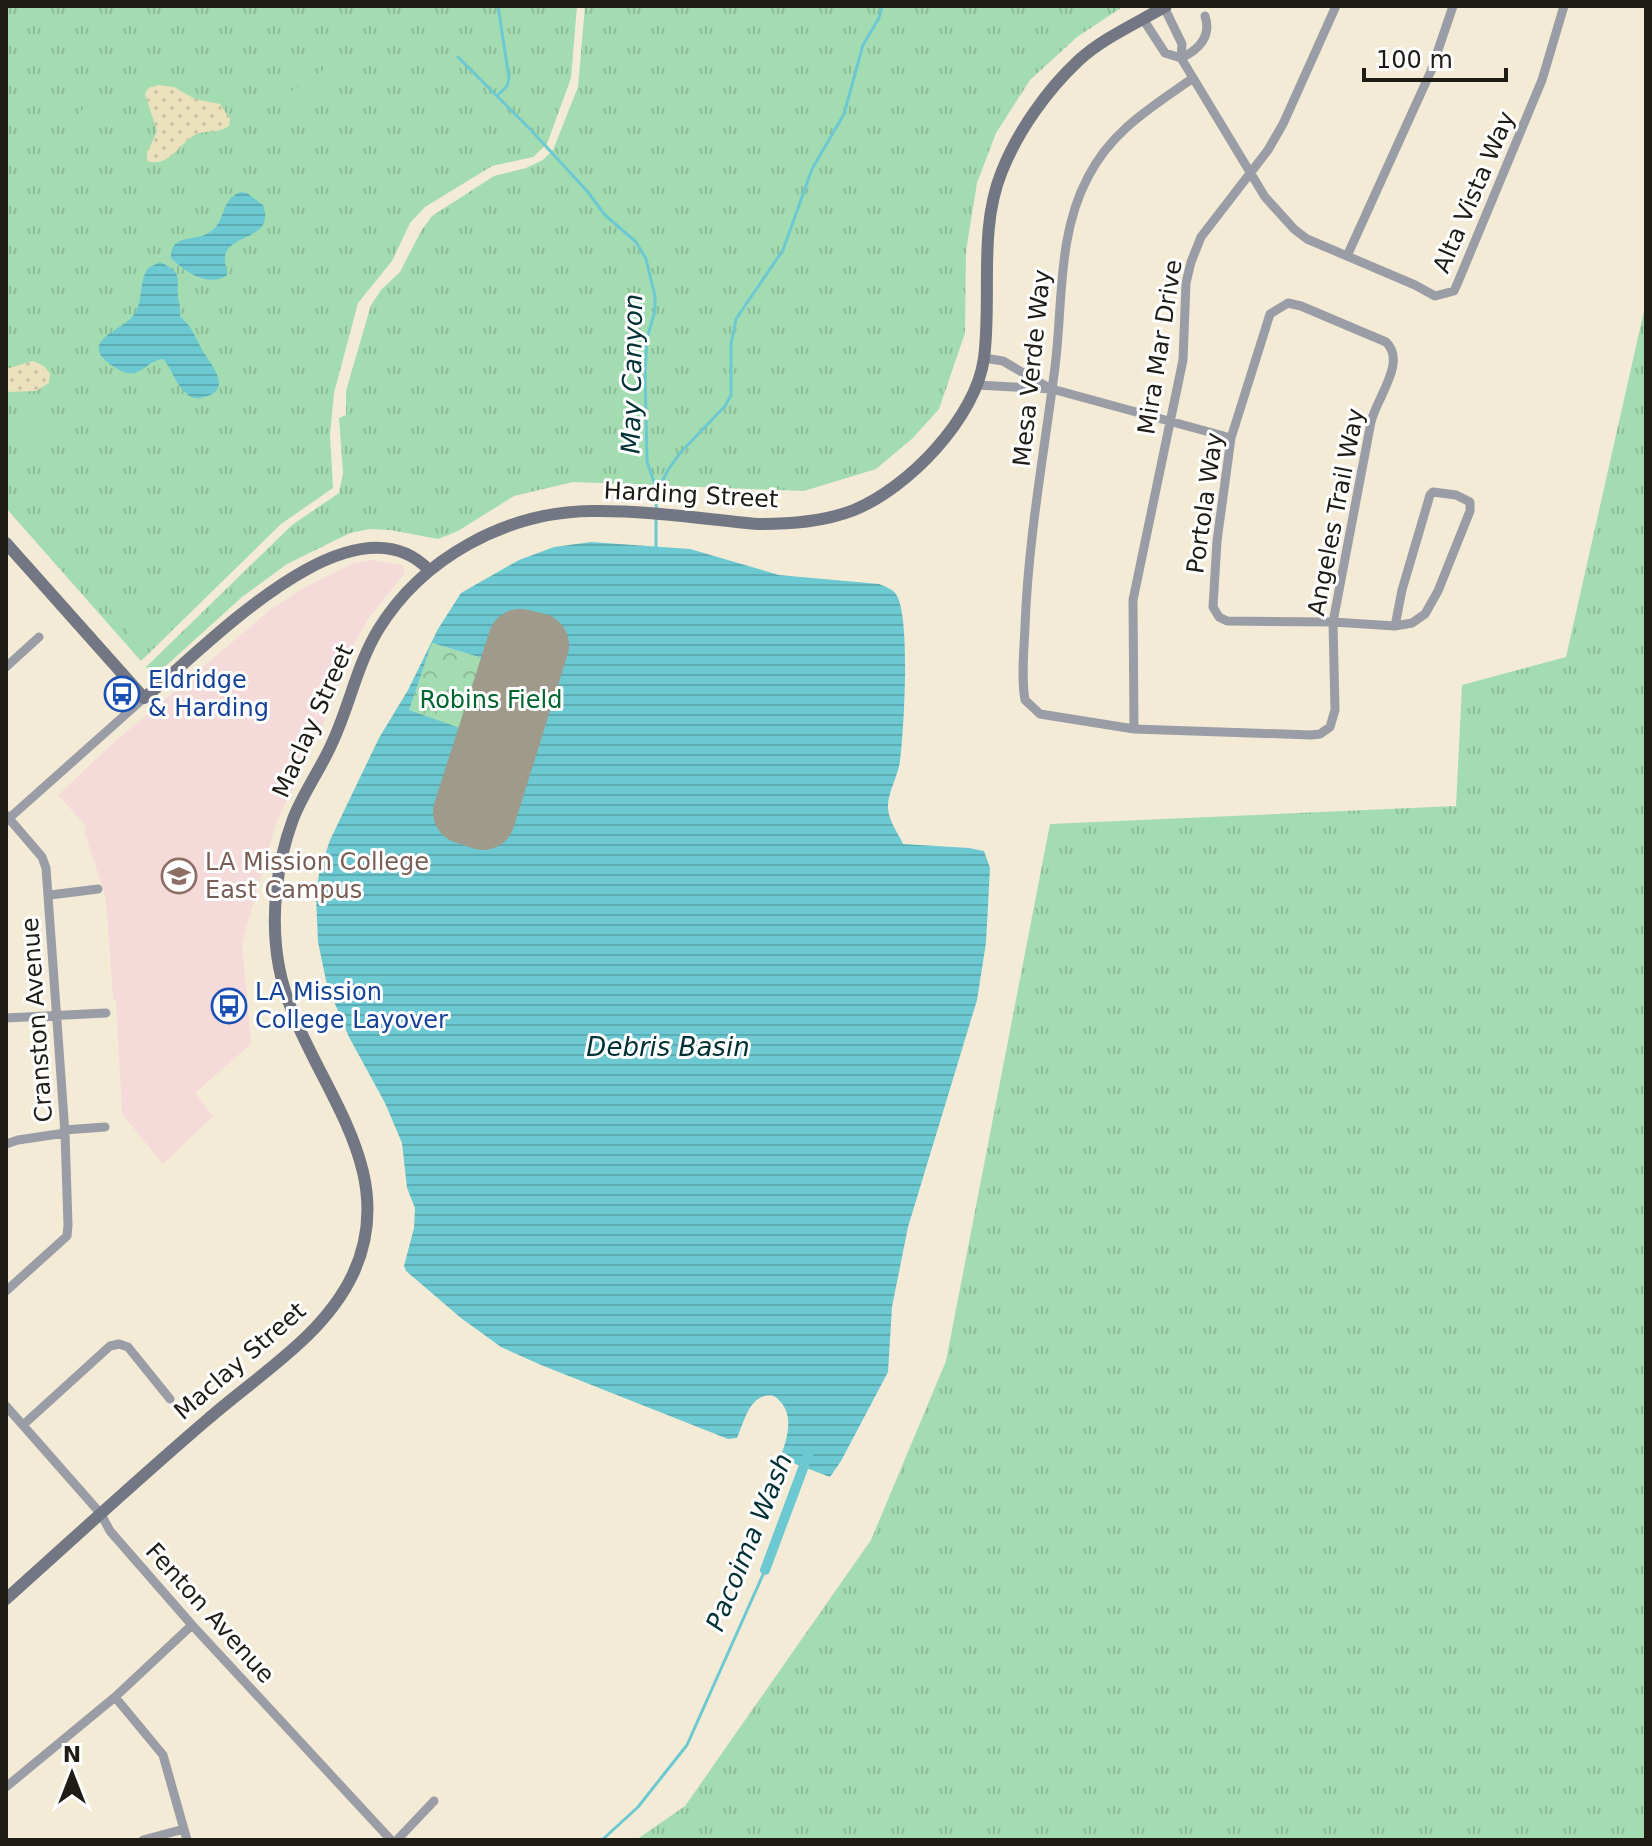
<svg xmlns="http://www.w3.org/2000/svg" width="1652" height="1846" font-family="'DejaVu Sans',sans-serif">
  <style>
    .education { fill: #f5dada }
    .grass { fill: url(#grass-tufts) }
    .sand { fill: url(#sand-dots) }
    .park { fill: url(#park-crowns) }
    .pitch { fill: #a4dcb1 }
    .water { fill: url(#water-rules); fill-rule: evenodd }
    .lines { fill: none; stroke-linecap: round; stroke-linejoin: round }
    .stream { stroke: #6dc9d1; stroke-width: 3 }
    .canal { stroke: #6dc9d1; stroke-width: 10 }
    .runway { stroke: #a09a8a; stroke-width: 64 }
    .street { stroke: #9a9da5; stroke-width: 9 }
    .secondary { stroke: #737783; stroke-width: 12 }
    .labels { text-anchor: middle; stroke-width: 6; stroke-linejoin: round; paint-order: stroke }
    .street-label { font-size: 24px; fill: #1e1c14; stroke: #fff }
    .transit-label { font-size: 24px; fill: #164399; stroke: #fff; text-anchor: start }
    .park-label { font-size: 24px; fill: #00652f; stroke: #fff }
    .education-label { font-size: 24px; fill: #785e54; stroke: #fff; text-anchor: start }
    .water-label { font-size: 26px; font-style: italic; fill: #013134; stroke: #fff }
  </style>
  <defs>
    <pattern id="grass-tufts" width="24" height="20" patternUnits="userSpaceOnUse" patternTransform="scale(2)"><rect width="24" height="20" fill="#a4dcb1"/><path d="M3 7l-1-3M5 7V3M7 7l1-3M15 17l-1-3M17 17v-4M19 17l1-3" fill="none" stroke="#8dbc97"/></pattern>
    <pattern id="sand-dots" width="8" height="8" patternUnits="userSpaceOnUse" patternTransform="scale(2)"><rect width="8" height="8" fill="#ebe2bd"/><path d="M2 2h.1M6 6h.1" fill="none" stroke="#c9c1a2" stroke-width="1.8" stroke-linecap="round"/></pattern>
    <pattern id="park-crowns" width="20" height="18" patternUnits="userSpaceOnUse" patternTransform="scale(2)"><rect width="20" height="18" fill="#a4dcb1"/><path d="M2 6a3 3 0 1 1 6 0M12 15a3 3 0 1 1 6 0" fill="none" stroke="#8dbc97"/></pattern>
    <pattern id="water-rules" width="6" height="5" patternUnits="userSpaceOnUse" patternTransform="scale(2)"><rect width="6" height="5" fill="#6dc9d1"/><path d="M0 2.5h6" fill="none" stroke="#5eacb3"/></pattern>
  </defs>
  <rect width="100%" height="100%" fill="#f3ebd6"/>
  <path class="education" d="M372,560l30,5 3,8 -37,46 -19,34 -29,81 -43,86 -35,123 9,101 -56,49 18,23 -50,48 -41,-50 -6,-113 -3,-3 -7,-99 -22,-69 3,-3 -29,-32 52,-49 160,-136 35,-23 49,-24z"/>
  <path class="grass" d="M6,6h571l-6,72 -24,66 -14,13 -41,9 -67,41 -15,16 -18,38 -34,42 -24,90 -4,42 3,53 -52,36 -140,137 -135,-153z
    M585,6h539l-47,31 -47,43 -34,53 -19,50 -11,68 -1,82 -26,76 -26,29 -37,31 -72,22 -231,-9 -59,14 -56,35 -20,8 -48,-9 -20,-1 -20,4 -63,31 -45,33 -83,75h-9l-4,-5 146,-142 47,-32 4,-20 -4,-55 7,-3v-24l25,-86 10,-15 19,-18 21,-41 11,-15 62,-40 32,-8 17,-8 10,-10 25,-63z
    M1646,302v1538h-1010l49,-34 186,-266 75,-179 104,-537 406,-18 6,-121 104,-28z"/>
  <path class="sand" d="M159,85l15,2 21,12 25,5 10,15 -1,7c-10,7 -21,4 -32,8 -18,8 -26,34 -50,27v-8l10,-22 -12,-37 3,-6z
    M33,361l11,5 6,8 -1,9 -13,8 -30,1v-23z"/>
  <path class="park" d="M513,631l39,11 -61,185 -44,-16 -39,-100 24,-68 70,21z"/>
  <path class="pitch" d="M12,61l38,30 -1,7 -5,3 -38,-22v-13z
    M335,62l4,1 1,6 -34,31 -13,5 -6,-5 6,-10z
    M97,106h9l7,5 2,8 -5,7 -8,2 -22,-3 -2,-6 5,-11z
    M28,405c18,1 29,12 23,29l-12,10 -9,-3 -11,-20 2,-11z
    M238,476l4,7 7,43 -8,4 -4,-6 -11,-43 3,-4z
    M115,592l7,13 26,11 3,12 -14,8 -7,-2 -25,-32 2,-5z"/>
  <path class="water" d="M241,192l6,1 16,12c13,35 -34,28 -38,51 -1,6 2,13 2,19 -18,13 -42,-3 -56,-17 -1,-25 25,-16 39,-26 16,-10 10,-33 31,-40z
    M160,262c24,12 16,14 18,34 1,8 3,12 2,21 13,9 16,23 24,36 9,14 28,36 1,44 -7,2 -12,2 -17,-2 -12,-9 -16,-26 -25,-36 -12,1 -18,11 -28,14 -8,2 -18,-4 -24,-8 -33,-24 10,-34 22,-49 11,-14 5,-33 15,-48z
    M591,542l99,7 89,26 100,9c8,3 16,6 19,14 12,27 6,131 2,163 -2,16 -13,32 -12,48 1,12 10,24 15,35l66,4 15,3 6,17 -4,75 -9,57 -69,227 -16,80 -4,65 -47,89 -11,16 -50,-19c8,-21 16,-47 -6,-62 -24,-4 -29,24 -37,42l-9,1 -187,-74 -40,-18 -40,-29 -55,-47 -2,-5 10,-38 1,-20 -8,-20 -5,-45 -17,-40 -36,-66 -22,-52 -9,-43 -2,-46 3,-22 11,-34 49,-102 29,-48 30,-61 23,-36 58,-33 35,-13zM513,631l38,11 -60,185 -44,-16 27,-78 -65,-23 23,-67 70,21z"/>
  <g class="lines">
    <path class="stream" d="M458,57l72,72 57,62 18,24 31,27 10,17 9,37v15l-8,27 -2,36 2,88 10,28
      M498,95l9,-9 2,-8 -11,-72
      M656,512l1,-21 11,-21 12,-17 45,-47 6,-11v-51l5,-25 47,-69 29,-81 32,-55 19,-69 16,-27 3,-12
      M656,548v-29
      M602,1840l36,-33 49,-62 78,-175"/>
    <path class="canal" d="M765,1570l43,-115"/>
    <path class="runway" d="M520,641l17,4 -54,173 -18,-6z"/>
    <path class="street" d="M1164,7l18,37 -1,14 84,139 29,32 13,10 108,46 20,11 19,-5 4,-9 84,-202 22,-74
      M1143,19l22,34 16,5
      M1181,58c17,-8 31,-21 24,-42
      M1193,78c-41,29 -81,52 -105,99 -31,58 -25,127 -33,190 -11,87 -27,173 -30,260 -1,24 -4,50 0,73l15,14 94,15 177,6 9,-1 10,-7 5,-17 -2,-88 38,-200c6,-25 36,-60 15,-80l-85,-36 -13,-3 -18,11 -39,124 -14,103 -4,66 6,10 8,4 106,1 62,4 17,-3 13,-9 13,-23 32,-80v-9l-14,-7 -23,-3 -3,3 -28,95 -7,36
      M1347,256l84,-185 22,-65
      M984,358l19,3 46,27
      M977,385l75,4 179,49
      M6,667l33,-30
      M1134,729l-1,-129 50,-240 3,-77 5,-21 10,-25 67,-87 15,-26 53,-118
      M6,815l36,42 4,11 19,265 3,92 -1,11 -61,55
      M6,821l138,-123
      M50,895l48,-6
      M6,1018l100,-5
      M64,1130l41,-3
      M6,1144l12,-4 47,-7
      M6,1406l95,108 9,17 82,94 199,215
      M23,1425l87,-79 9,-2 9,3 42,52
      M115,1697l48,58 24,85
      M6,1787l109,-90 77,-72
      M143,1840l41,-11
      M397,1840l37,-39"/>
    <path class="secondary" d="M6,543l138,155c59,-47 207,-209 285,-128
      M6,1599c67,-60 133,-121 202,-180 50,-44 116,-83 145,-145 53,-114 -54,-201 -74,-307 -9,-48 -3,-102 14,-148 11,-28 29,-52 40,-78 17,-37 24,-76 45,-111 44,-72 128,-118 213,-119 56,-1 112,8 167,13 32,0 66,-2 96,-14 54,-22 122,-92 130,-152 8,-61 -6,-129 18,-187 16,-40 45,-81 76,-110 25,-23 59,-38 88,-55"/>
  </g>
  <defs>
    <g id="bus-ring" transform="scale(1.8)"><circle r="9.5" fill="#fff" stroke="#1a4fb4" stroke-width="1.5"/><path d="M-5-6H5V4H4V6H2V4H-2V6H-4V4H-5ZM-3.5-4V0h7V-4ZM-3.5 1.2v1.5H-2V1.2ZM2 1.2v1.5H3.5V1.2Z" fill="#1a4fb4"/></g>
    <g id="university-ring" transform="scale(1.8)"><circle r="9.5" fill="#fff" stroke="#8d6e63" stroke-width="1.5"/><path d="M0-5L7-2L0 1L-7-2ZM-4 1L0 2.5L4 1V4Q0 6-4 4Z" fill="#8d6e63"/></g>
  </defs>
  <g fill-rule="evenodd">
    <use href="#bus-ring" x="122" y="694"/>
    <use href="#university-ring" x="179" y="876"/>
    <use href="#bus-ring" x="229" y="1006"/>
  </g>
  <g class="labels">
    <g class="street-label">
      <text transform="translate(1474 192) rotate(-67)" y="8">Alta Vista Way</text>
      <text transform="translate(1160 347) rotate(-81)" y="8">Mira Mar Drive</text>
      <text transform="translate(1032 368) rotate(-84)" y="8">Mesa Verde Way</text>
      <text transform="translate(691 495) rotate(3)" y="8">Harding Street</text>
      <text transform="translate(1205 503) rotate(-82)" y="8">Portola Way</text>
      <text transform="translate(1336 512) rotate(-79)" y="8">Angeles Trail Way</text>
      <text transform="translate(313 721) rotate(-66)" y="8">Maclay Street</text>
      <text transform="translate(37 1020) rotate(-94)" y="8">Cranston Avenue</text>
      <text transform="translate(240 1361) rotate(-41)" y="8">Maclay Street</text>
      <text transform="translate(210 1613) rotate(48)" y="8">Fenton Avenue</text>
    </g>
    <g class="transit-label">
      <text x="148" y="688">Eldridge<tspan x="148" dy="28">&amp; Harding</tspan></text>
      <text x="255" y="1000">LA Mission<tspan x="255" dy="28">College Layover</tspan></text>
    </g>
    <g class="park-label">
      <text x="491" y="708">Robins Field</text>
    </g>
    <g class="education-label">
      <text x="205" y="870">LA Mission College<tspan x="205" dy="28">East Campus</tspan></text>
    </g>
    <g class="water-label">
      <text transform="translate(632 374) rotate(-89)" y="9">May Canyon</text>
      <text x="668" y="1056">Debris Basin</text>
      <text transform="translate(749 1542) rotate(-68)" y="9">Pacoima Wash</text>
    </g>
  </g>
  <rect width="1652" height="1846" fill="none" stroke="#1e1c14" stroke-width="16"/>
  <g transform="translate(72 1774)" stroke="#ffffff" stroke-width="6" paint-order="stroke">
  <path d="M0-6L14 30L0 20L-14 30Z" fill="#1e1c14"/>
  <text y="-12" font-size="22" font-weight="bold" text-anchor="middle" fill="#1e1c14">N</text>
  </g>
  <path d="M1364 68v12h142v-12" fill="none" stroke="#1e1c14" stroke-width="4"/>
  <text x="1376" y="68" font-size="24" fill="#1e1c14" stroke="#ffffff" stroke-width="6" paint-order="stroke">100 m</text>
</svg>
